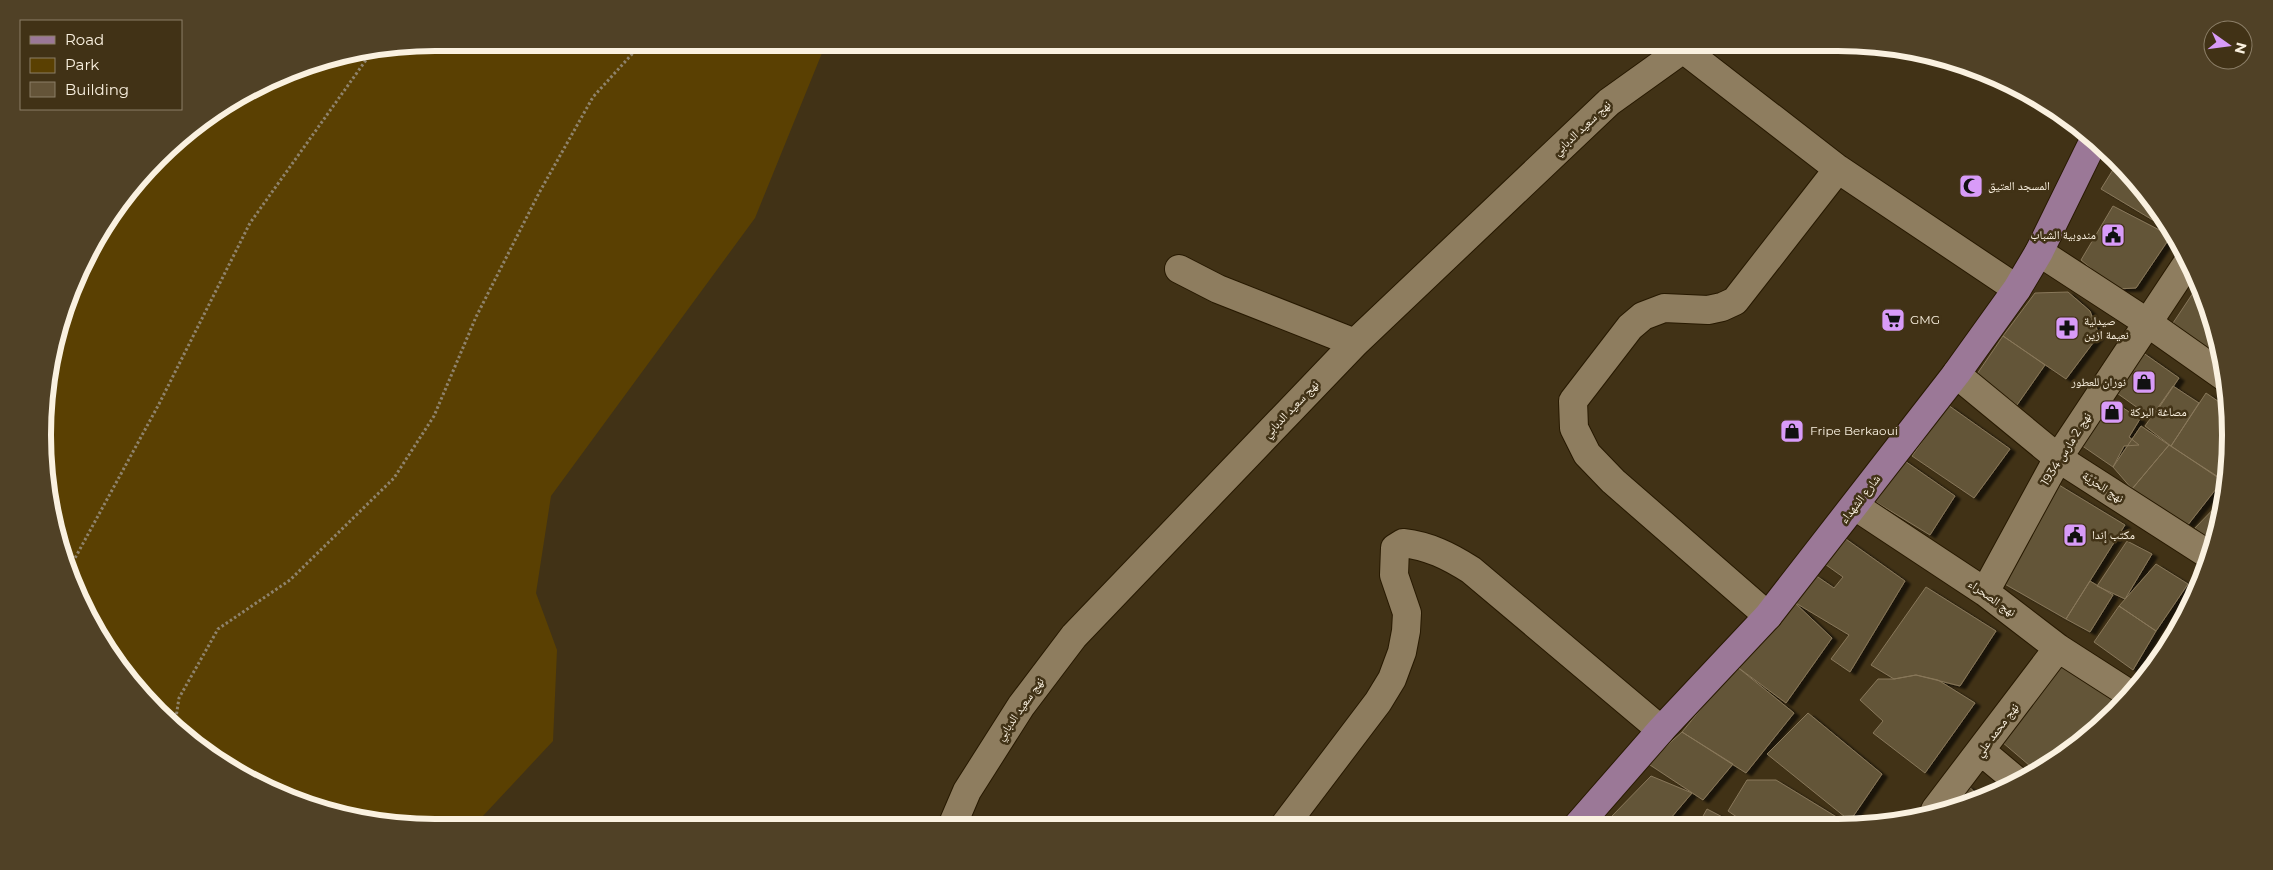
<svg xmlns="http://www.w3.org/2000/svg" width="2273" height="870" font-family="Montserrat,'Noto Naskh Arabic',sans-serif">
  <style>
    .green { fill: #5a4002 }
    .building { fill: #645438; stroke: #88785a; filter: url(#shadow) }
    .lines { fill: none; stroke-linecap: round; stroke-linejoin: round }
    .minor-casing { stroke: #271900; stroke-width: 30 }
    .major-casing { stroke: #271900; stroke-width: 30 }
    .path { stroke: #8f836c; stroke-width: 3; stroke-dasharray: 2.5 2.5; stroke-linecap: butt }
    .minor { stroke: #8e7d5f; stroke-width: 28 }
    .major { stroke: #9b7897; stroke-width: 28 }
    .labels { text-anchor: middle; stroke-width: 5; stroke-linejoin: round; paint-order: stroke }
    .street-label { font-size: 12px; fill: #faf1e0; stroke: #413216 }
    .poi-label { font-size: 12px; fill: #faf1e0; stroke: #413216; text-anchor: start }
    .rim { fill: none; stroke: #faf1e0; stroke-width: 6 }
  </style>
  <defs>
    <filter id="shadow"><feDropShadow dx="5.5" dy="3" stdDeviation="1" flood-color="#0009"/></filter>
  </defs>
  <rect width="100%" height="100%" fill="#413216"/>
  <path class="green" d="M435,42l393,1 -6,10 -67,165 -204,278 -15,97 21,57 -4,91 -71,76 -79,6 -70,-9 -72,-27 -65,-40 -88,-94 -36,-68 -22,-73 -4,-128 49,-145 81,-99 63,-45 70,-32z"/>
  <path class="building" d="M2114,168l24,15 30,42 -2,3 -65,-39z
    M2113,206l58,30 -35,52 -20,1 -35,-29z
    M2199,284l11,25 12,54 -51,-37z
    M2068,292l22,19 9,24 -33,44 -63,-43 32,-43z
    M2003,336l42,29 -28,40 -40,-31z
    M2142,352l37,26 -27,40 -38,-27z
    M2173,386l26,17 -28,43 -26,-20z
    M2206,393l22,15 2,53 -4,22 -55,-37z
    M2111,400l29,19 -11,18 10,8 -15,1 -11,21 -32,-22z
    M1948,405l62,44 -36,49 -62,-42z
    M2141,426l28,19 -37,44 -19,-22z
    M2169,445l54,35 -36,46 -55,-37z
    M1902,459l53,37 -25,39 -59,-36z
    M2059,485l66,40 -59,94 -63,-36z
    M2223,499l-6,38 -2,6 -21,-14z
    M1843,537l62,44 -55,91 -19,-13 18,-24 -55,-33 21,-27 19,13 9,-11 -21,-15z
    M2127,541l25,13 -27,45 -28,-13z
    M2156,564l32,20 -32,47 -37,-25z
    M2090,581l23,14 -23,37 -24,-13z
    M1926,587l70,44 -36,55 -44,-11 -22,4 -23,-14z
    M1794,602l38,36 -46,65 -50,-37z
    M2119,606l37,25 -23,39 -39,-28z
    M2060,656l63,43 -26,31 -61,41 -34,-29z
    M1736,666l58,47 -48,60 -64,-41z
    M1916,675l22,5 37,23 -50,70 -52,-40 10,-12 -23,-21 18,-21h16z
    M1808,713l74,61 -32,47 -83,-67z
    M1682,732l51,32 -30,36 -56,-37z
    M1651,776l41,17 -27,32h-39l-14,-9z
    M1747,780h29l72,44h-101l-19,-13z
    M1967,785l13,12 -28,8z
    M1707,809l29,15 -38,1z"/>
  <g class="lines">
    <g class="minor-casing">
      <path id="minor" d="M1683,49l155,120 179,120
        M2039,252l109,71 78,55
        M1179,269l39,20 137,54
        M1956,374l102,84 151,97
        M1855,506l130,86 73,56 70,45
        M1985,592l73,-134 130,-196
        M1768,616l-155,-135 -26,-27 -13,-26 -1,-27 57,-74 13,-11 21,-8 44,2 14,-3 13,-6 103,-132
        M1981,751l37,31
        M1935,810l123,-162
        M952,826l15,-35 54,-85 53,-70 281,-293 254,-241 74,-53 5,-7
        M1284,826l94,-124 14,-23 10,-27 4,-21 1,-18 -13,-38 1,-27 8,-5c26,3 46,13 68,27l190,160"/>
    </g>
    <g class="major-casing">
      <path id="major" d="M1578,825l83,-95 107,-114 188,-242 61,-85 22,-37 55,-112"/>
    </g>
    <path class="path" d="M68,571l91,-167 91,-181 121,-170
      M175,724l4,-26 39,-69 72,-49 104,-102 40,-62 42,-99 63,-124 54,-96 50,-55"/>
    <use href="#minor" class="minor"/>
    <use href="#major" class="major"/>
  </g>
  <defs>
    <g id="mosque-square" transform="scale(1.25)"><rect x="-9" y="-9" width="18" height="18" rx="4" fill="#d89bf8" stroke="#413216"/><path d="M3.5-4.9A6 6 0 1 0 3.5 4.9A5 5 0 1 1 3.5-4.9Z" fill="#111"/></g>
    <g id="civic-square" transform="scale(1.25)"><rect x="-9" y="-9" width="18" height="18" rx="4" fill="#d89bf8" stroke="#413216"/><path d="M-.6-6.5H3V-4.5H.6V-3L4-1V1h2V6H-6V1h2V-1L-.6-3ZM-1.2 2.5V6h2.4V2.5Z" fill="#111"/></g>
    <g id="supermarket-square" transform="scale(1.25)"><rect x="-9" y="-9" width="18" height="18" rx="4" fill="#d89bf8" stroke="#413216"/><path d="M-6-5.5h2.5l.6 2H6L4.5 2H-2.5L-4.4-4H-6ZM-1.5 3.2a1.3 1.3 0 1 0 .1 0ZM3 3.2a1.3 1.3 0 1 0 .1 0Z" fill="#111"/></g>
    <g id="pharmacy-square" transform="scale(1.25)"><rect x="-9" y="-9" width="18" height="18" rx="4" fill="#d89bf8" stroke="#413216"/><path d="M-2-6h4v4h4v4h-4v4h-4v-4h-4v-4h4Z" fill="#111"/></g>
    <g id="shop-square" transform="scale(1.25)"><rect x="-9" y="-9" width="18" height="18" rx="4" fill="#d89bf8" stroke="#413216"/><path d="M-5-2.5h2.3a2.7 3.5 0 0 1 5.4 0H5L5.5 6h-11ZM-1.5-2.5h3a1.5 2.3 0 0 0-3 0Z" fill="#111"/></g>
  </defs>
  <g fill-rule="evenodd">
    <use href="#mosque-square" x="1971" y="186"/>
    <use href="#civic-square" x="2113" y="235"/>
    <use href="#supermarket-square" x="1893" y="320"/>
    <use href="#pharmacy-square" x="2067" y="328"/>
    <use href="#shop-square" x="2144" y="382"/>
    <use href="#shop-square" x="2112" y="412"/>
    <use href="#shop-square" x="1792" y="431"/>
    <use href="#civic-square" x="2075" y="535"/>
  </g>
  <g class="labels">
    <g class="street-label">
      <text transform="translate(1582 128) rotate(-43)" y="4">نهج سعيد الدبابي</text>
      <text transform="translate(1291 409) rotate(-46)" y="4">نهج سعيد الدبابي</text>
      <text transform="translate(2066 449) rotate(-58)" y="4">نهج 2 مارس 1934</text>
      <text transform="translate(2103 487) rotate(33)" y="4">نهج الحرّيّة</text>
      <text transform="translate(1860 499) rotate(-52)" y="4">شارع الشهداء</text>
      <text transform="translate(1992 598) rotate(35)" y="4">نهج الصحراء</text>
      <text transform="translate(1020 709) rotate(-55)" y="4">نهج سعيد الدبابي</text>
      <text transform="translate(1997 730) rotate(-53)" y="4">نهج محمد علي</text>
    </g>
    <g class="poi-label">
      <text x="1988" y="190">المسجد العتيق</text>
      <text x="2096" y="239" text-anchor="end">مندوبية الشباب</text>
      <text x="1910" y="324">GMG</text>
      <text x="2084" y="325">صيدلية<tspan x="2084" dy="14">نعيمة ازين</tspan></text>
      <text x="2126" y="386" text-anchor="end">نوران للعطور</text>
      <text x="2130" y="416">مصاغة البركة</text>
      <text x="1810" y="435">Fripe Berkaoui</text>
      <text x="2092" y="539">مكتب إندا</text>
    </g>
  </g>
  <path d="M0 0H2273V870H0ZM435 51H1838A384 384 0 0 1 2222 435V435A384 384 0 0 1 1838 819H435A384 384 0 0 1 51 435V435A384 384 0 0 1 435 51Z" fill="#504126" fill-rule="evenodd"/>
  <path class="rim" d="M435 51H1838A384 384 0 0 1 2222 435V435A384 384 0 0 1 1838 819H435A384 384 0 0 1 51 435V435A384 384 0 0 1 435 51Z"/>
  <rect x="20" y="20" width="162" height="90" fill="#413216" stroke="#8b7e67"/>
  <rect x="30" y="36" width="25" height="8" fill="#9b7897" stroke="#8b7e67"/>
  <text x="65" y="45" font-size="15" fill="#faf1e0">Road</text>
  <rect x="30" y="58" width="25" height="15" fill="#5a4002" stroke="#8b7e67"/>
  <text x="65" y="70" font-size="15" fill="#faf1e0">Park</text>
  <rect x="30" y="82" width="25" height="15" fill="#645438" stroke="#8b7e67"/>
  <text x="65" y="95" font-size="15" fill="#faf1e0">Building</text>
  <g transform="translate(2228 45) rotate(104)"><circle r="24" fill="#413216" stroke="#8b7e67"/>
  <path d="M0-4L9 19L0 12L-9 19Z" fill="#d89bf8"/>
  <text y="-8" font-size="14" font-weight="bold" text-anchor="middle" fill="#faf1e0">N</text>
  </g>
</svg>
